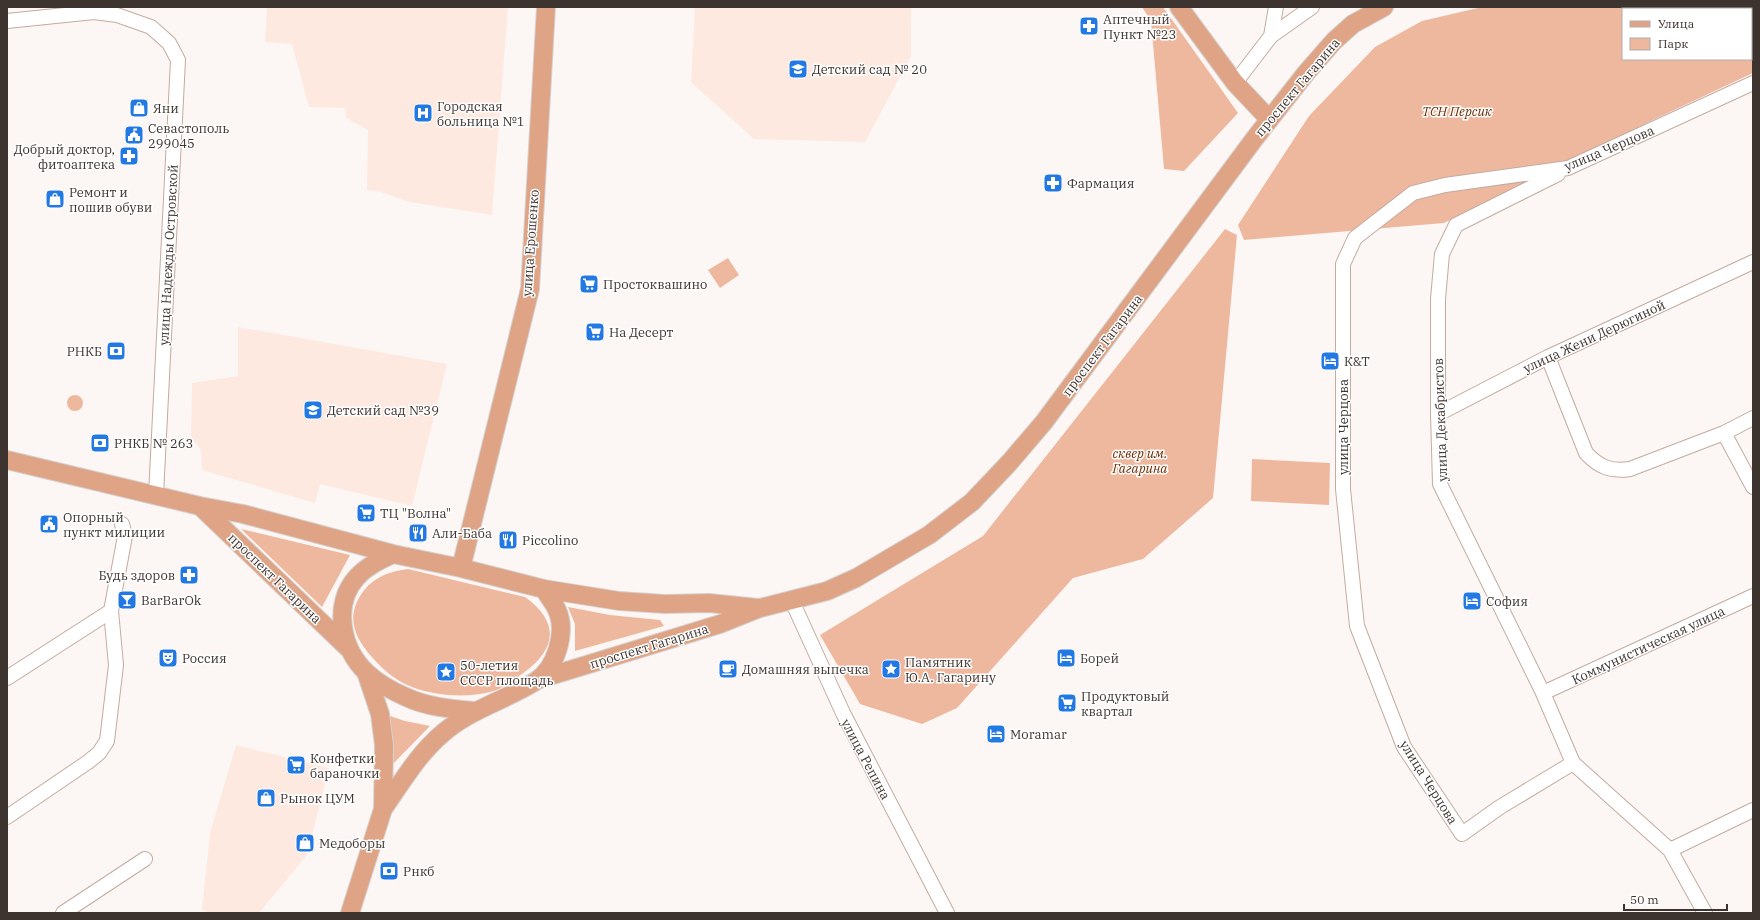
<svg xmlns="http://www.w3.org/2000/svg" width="1760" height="920" font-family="'IBM Plex Serif',serif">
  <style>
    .built { fill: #fee9e0 }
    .green { fill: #eeb89e; fill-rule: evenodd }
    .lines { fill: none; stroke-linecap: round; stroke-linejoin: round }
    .minor-casing { stroke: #c4aba0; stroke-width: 16 }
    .major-casing { stroke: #d4d2d1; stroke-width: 20 }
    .minor { stroke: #fff; stroke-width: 14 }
    .major { stroke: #dfa485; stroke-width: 18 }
    .labels { text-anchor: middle; stroke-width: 3; stroke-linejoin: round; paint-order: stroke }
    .poi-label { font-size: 13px; fill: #3d332f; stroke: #fff; text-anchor: start }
    .street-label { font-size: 13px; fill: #3d332f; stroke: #fff }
    .park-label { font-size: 13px; font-style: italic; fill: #702b00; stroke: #fff }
  </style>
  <rect width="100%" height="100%" fill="#fcf7f4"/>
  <path class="built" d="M267,7h241l-16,208 -82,-13 -29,-10 -14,-2 1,-60 -22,-12 -1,-10 -36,-1 -17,-63 -27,-2z
    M695,7h216v49l-46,86 -111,-3 -63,-57z
    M238,327l209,37 -35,142 -92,-22 -5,19 -113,-33 -1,-20 -10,-13 1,-54 46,-7z
    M236,745l93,23 -22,87 -48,58h-45l-12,-3 8,-77z"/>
  <path class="green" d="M1142,7h21l75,106 -54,58 -20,-2 -13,-148z
    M1482,7h271v66l-96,45 -213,105 -200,17 -6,-15 71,-109 66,-69 47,-26zM1623,9h128v50h-128z
    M1225,229l12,6 -24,263 -70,61 -70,19 -116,130 -35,16 -62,-20 -40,-69 163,-99z
    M728,258l11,17 -19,13 -12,-18z
    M67 403a8 8 0 1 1 16 0a8 8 0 1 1-16 0Z
    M1252,459l78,4 -1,42 -78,-4z
    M241,529l109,26 -28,52z
    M408,569l117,28c36,26 31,53 -3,77 -10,7 -20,15 -32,18 -23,6 -55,4 -78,-5 -16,-6 -30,-18 -41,-31 -12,-13 -22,-31 -16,-49 9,-25 28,-35 53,-38z
    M568,607l42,8 50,5 4,6 -89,25v-27z
    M387,715l18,6 25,5 -41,42z"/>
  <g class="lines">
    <g class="minor-casing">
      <path id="minor" d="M7,21l87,-9 23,3 34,12 18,16 9,17 -22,435
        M1271,36l5,-29
        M1235,83l36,-47 41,-29
        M1558,174l-102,51 -14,29 -4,45v115l2,70 103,209 30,70 97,87 35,63
        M1548,357l38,96c13,14 25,19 44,16l94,-36 29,-15
        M1438,414l110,-57 205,-95
        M1724,433l29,54
        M792,601l51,112 104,200
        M7,678l104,-67 14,-75 -3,-12
        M1543,693l210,-97
        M1573,763l-73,44 -38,27 -58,-87 -47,-121 -14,-137v-225l12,-26 58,-45 32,-8 123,-17 185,-85
        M7,817l81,-55 11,-9 8,-12 9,-76 -5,-54
        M1670,850l83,-40
        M63,913l82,-54"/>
    </g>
    <g class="major-casing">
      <path id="major" d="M1179,7l56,76 34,36
        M7,460l193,46 43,8 150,40 68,14 83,21 75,12 46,3 44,-1 49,5
        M200,506l148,142
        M393,554c-13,6 -26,12 -36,23 -25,27 -16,72 10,96 11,10 25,18 39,24 21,10 45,12 68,14
        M461,568l69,-279 16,-282
        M537,680l183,-56 40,-16 67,-17 29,-13 73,-43 43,-33 37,-39 35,-41 211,-284 51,-65 28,-32 19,-17 31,-17
        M383,809c19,-27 35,-55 60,-76 28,-24 63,-33 93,-52 20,-13 31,-49 21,-71 -3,-7 -9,-14 -13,-21
        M350,913l33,-104 1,-64 -4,-31 -14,-42"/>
    </g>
    <use href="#minor" class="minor"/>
    <use href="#major" class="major"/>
  </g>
  <defs>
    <g id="pharmacy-square" transform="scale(1)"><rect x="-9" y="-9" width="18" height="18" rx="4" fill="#2379e3" stroke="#fff"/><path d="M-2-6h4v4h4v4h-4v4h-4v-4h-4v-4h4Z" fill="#fff"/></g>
    <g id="school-square" transform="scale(1)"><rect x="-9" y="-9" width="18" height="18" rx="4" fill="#2379e3" stroke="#fff"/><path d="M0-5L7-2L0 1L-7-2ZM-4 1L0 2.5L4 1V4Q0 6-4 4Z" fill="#fff"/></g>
    <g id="shop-square" transform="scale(1)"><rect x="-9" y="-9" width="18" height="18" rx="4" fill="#2379e3" stroke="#fff"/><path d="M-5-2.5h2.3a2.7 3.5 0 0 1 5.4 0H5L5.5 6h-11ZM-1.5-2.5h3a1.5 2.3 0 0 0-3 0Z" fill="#fff"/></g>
    <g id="hospital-square" transform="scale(1)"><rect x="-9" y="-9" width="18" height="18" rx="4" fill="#2379e3" stroke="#fff"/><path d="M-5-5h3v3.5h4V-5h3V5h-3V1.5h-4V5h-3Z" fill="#fff"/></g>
    <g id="civic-square" transform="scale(1)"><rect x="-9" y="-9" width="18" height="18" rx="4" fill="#2379e3" stroke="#fff"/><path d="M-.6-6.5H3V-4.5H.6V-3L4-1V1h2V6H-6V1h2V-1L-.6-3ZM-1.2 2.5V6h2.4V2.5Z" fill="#fff"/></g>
    <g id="supermarket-square" transform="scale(1)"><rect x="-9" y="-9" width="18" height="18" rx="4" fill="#2379e3" stroke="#fff"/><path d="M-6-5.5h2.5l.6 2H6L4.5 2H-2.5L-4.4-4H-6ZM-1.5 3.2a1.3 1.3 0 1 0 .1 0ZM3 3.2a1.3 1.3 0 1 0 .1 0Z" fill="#fff"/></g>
    <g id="bank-square" transform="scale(1)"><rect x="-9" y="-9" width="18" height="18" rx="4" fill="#2379e3" stroke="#fff"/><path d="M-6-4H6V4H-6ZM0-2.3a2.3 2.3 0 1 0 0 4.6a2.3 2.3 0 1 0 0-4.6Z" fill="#fff"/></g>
    <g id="hotel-square" transform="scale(1)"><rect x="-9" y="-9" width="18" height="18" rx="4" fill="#2379e3" stroke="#fff"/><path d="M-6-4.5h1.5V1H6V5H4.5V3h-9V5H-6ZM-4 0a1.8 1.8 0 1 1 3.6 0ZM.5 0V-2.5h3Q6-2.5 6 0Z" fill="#fff"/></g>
    <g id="restaurant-square" transform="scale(1)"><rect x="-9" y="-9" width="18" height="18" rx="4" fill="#2379e3" stroke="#fff"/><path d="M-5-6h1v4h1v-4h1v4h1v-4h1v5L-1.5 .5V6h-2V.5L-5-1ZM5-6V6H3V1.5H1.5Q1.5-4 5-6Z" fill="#fff"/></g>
    <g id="bar-square" transform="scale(1)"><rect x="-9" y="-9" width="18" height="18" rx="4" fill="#2379e3" stroke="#fff"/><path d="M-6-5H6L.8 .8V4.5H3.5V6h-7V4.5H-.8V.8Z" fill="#fff"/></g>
    <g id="theatre-square" transform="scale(1)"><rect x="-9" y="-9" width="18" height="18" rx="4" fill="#2379e3" stroke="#fff"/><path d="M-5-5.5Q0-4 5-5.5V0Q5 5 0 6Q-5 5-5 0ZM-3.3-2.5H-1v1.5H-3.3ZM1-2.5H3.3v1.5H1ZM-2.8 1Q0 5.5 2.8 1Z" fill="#fff"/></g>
    <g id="cafe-square" transform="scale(1)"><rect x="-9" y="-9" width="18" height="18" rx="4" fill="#2379e3" stroke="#fff"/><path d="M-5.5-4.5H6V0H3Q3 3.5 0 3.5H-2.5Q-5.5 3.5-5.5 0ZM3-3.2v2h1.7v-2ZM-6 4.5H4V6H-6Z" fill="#fff"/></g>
    <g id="sight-square" transform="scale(1)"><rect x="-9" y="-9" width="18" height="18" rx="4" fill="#2379e3" stroke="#fff"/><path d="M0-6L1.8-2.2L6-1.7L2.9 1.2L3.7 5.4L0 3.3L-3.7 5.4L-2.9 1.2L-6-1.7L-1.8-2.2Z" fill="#fff"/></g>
  </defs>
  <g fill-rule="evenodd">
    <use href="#pharmacy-square" x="1089" y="26"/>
    <use href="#school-square" x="798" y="69"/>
    <use href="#shop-square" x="139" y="108"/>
    <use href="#hospital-square" x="423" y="113"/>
    <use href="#civic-square" x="134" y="135"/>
    <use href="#pharmacy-square" x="129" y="156"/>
    <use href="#pharmacy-square" x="1053" y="183"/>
    <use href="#shop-square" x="55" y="199"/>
    <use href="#supermarket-square" x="589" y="284"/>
    <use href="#supermarket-square" x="595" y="332"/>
    <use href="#bank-square" x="116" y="351"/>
    <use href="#hotel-square" x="1330" y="361"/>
    <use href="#school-square" x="313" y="410"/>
    <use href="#bank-square" x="100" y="443"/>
    <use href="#supermarket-square" x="366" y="513"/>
    <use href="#civic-square" x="49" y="524"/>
    <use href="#restaurant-square" x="418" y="533"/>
    <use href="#restaurant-square" x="508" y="540"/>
    <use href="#pharmacy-square" x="189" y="575"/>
    <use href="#bar-square" x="127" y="600"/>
    <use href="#hotel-square" x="1472" y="601"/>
    <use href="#theatre-square" x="168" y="658"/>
    <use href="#hotel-square" x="1066" y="658"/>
    <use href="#cafe-square" x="728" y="669"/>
    <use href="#sight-square" x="891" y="669"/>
    <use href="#sight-square" x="446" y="672"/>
    <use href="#supermarket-square" x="1067" y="703"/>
    <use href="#hotel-square" x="996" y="734"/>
    <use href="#supermarket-square" x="296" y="765"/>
    <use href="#shop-square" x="266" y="798"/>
    <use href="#shop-square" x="305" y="843"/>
    <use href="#bank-square" x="389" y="871"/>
  </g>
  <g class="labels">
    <g class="poi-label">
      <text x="1103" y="24">Аптечный<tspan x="1103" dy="15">Пункт №23</tspan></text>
      <text x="812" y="74">Детский сад № 20</text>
      <text x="437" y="111">Городская<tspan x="437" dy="15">больница №1</tspan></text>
      <text x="153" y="113">Яни</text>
      <text x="148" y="133">Севастополь<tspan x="148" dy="15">299045</tspan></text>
      <text x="115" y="154" text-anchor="end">Добрый доктор,<tspan x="115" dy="15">фитоаптека</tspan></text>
      <text x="1067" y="188">Фармация</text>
      <text x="69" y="197">Ремонт и<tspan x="69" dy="15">пошив обуви</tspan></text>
      <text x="603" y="289">Простоквашино</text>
      <text x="609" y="337">На Десерт</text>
      <text x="102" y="356" text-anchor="end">РНКБ</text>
      <text x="1344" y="366">К&amp;Т</text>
      <text x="327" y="415">Детский сад №39</text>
      <text x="114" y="448">РНКБ № 263</text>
      <text x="380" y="518">ТЦ "Волна"</text>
      <text x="63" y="522">Опорный<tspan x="63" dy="15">пункт милиции</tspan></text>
      <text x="432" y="538">Али-Баба</text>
      <text x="522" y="545">Piccolino</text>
      <text x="175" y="580" text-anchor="end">Будь здоров</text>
      <text x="141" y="605">BarBarOk</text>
      <text x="1486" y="606">София</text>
      <text x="182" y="663">Россия</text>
      <text x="1080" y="663">Борей</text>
      <text x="905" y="667">Памятник<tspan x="905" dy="15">Ю.А. Гагарину</tspan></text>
      <text x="460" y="670">50-летия<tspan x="460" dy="15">СССР площадь</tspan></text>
      <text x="742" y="674">Домашняя выпечка</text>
      <text x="1081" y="701">Продуктовый<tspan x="1081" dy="15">квартал</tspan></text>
      <text x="1010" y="739">Moramar</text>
      <text x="310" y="763">Конфетки<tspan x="310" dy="15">бараночки</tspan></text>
      <text x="280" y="803">Рынок ЦУМ</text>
      <text x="319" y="848">Медоборы</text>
      <text x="403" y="876">Рнкб</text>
    </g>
    <g class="street-label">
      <text transform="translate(1297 87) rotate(-50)" y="5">проспект Гагарина</text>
      <text transform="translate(1609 148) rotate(-23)" y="5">улица Черцова</text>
      <text transform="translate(530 243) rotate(-86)" y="5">улица Ерошенко</text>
      <text transform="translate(168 255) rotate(-87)" y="5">улица Надежды Островской</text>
      <text transform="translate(1594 336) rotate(-25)" y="5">улица Жени Дерюгиной</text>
      <text transform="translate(1102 345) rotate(-53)" y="5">проспект Гагарина</text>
      <text transform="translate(1440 420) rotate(-92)" y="5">улица Декабристов</text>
      <text transform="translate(1343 427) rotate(-90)" y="5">улица Черцова</text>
      <text transform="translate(275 578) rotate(44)" y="5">проспект Гагарина</text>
      <text transform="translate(1648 645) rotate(-25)" y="5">Коммунистическая улица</text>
      <text transform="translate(649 646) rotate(-17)" y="5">проспект Гагарина</text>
      <text transform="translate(866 759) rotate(62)" y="5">улица Репина</text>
      <text transform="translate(1429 782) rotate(58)" y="5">улица Черцова</text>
    </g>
    <g class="park-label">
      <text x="1457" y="116">ТСН Персик</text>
      <text x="1140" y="458">сквер им.<tspan x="1140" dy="15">Гагарина</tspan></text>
    </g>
  </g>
  <rect width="1760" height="920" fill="none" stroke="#3d332f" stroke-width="16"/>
  <rect x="1622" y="8" width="130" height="52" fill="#ffffff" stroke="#b1adac"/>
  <rect x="1630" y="21" width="20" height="6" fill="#dfa485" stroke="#b1adac"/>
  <text x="1658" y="28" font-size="12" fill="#3d332f">Улица</text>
  <rect x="1630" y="38" width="20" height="12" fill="#eeb89e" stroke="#b1adac"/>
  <text x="1658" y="48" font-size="12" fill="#3d332f">Парк</text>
  <path d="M1624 904v6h103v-6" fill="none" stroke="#3d332f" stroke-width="2"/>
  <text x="1630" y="904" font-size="12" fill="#3d332f" stroke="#ffffff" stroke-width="3" paint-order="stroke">50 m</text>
</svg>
